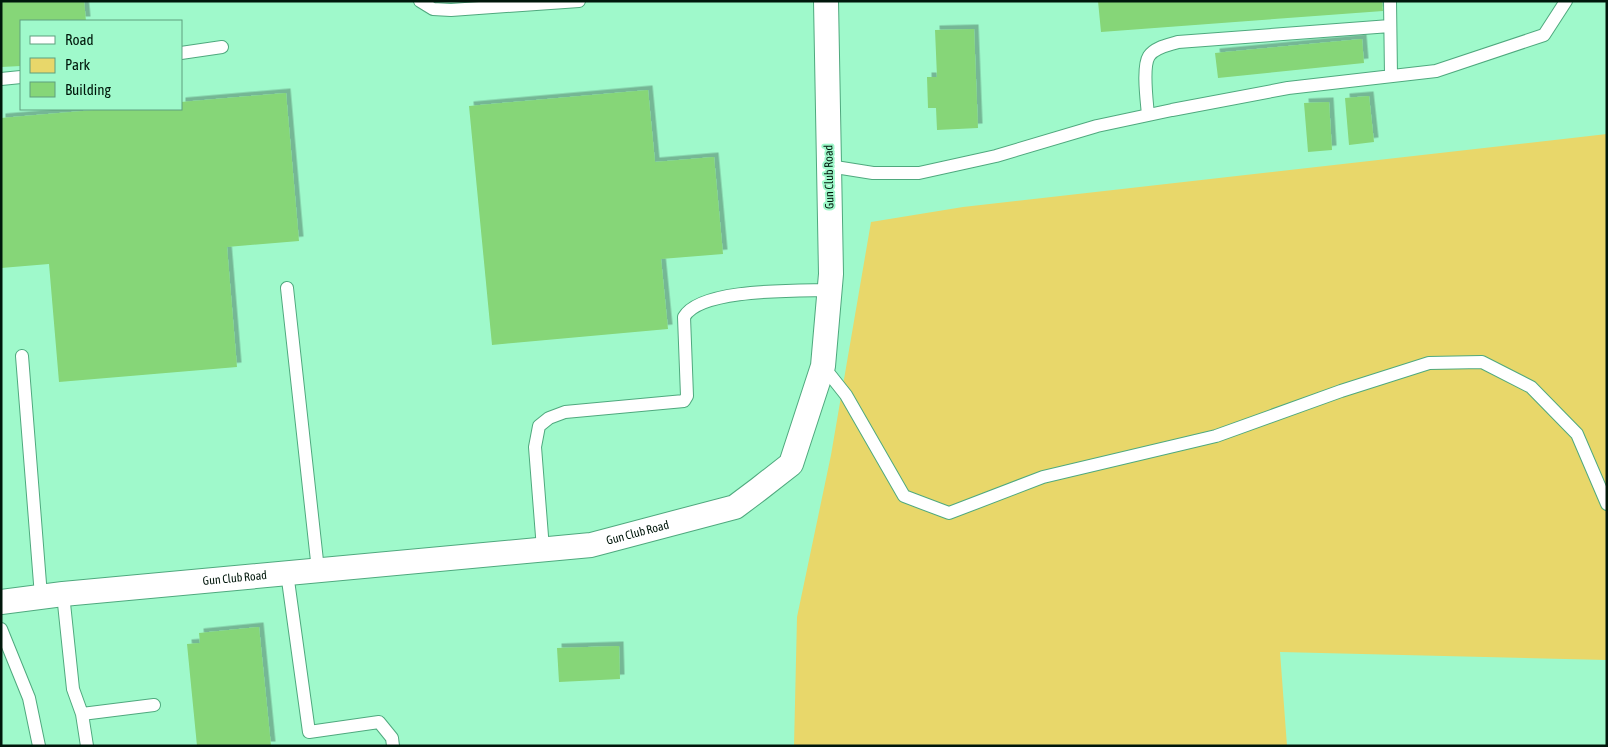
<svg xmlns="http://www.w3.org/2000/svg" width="1608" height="747" font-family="'Asap Condensed',sans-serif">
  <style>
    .green { fill: #e8d76a }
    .building { fill: #86d678; filter: url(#shadow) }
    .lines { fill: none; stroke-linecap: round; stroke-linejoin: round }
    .service-casing { stroke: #4fa97e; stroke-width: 14 }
    .minor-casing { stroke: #4fa97e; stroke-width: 26 }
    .service { stroke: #fff; stroke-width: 12 }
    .minor { stroke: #fff; stroke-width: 24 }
    .labels { text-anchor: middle; stroke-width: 4; stroke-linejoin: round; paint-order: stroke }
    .street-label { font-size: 12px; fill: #00170b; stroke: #9ff9cb }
  </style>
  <defs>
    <filter id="shadow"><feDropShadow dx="4.5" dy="-4.5" stdDeviation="0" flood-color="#0004"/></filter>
  </defs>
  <rect width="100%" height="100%" fill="#9ff9cb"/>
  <path class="green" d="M1607,134v526l-327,-8 7,94h-493l3,-129 34,-162 40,-233 92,-15z"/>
  <path class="building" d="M1,1h83l2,20h-65v45l-20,1z
    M1098,1h284l1,10 -282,21z
    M974,29l4,99 -41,2 -1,-22h-8l-1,-31h10l-2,-47z
    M1362,39l2,24 -146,15 -3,-25z
    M648,90l7,72 59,-5 9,97 -62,5 7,70 -176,16 -23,-239z
    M286,93l13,148 -72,6 10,120 -178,15 -10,-118 -48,4v-150l105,-9h75v-7z
    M1369,96l5,46 -25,3 -4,-47z
    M1329,102l3,48 -24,2 -4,-49z
    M259,627l12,119h-74l-10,-102 13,-1 -1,-10z
    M619,646l1,33 -61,3 -2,-34z"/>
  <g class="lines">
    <g class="service-casing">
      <path id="service" d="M420,1l13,8 18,1 128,-9
        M1390,1l1,75
        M181,53l41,-6
        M1,79l20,-2
        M1148,115c-1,-13 -6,-48 1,-59 6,-9 20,-11 29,-14l212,-16
        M829,166l44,7h46l77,-17 101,-30 75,-16 116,-22 148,-17 108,-36 22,-34
        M287,288l31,282
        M22,356l19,240
        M823,366l23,29 58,101 45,17 94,-36 173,-41 125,-45 88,-28 53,-1 49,25 46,47 30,70
        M543,549l-8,-102 4,-21 10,-8 16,-6 119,-11 3,-5 -3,-79c16,-29 113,-26 145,-27
        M287,573l22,159 70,-10 13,16 1,8
        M63,594l10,95 9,25 72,-9
        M1,629l28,69 10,48
        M82,714l5,32"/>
    </g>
    <g class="minor-casing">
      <g id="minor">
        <path id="s1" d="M1,602l62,-8 528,-49 144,-38 24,-18 32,-25 32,-98 8,-92 -5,-273"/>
      </g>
    </g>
    <use href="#service" class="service"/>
    <use href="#minor" class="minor"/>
  </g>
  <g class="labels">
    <g class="street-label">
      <text transform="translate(829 177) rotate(-91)" y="4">Gun Club Road</text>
      <text dy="4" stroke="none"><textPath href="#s1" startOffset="641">Gun Club Road</textPath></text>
      <text dy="4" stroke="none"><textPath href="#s1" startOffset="235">Gun Club Road</textPath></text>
    </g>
  </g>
  <rect width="1608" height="747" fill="none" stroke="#00170b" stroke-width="5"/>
  <rect x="20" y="20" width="162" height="90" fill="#9ff9cb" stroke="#5f9f7e"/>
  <rect x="30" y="36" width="25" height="8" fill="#ffffff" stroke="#5f9f7e"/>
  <text x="65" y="45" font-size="15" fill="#00170b">Road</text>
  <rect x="30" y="58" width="25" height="15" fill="#e8d76a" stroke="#5f9f7e"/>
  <text x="65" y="70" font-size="15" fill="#00170b">Park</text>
  <rect x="30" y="82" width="25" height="15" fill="#86d678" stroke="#5f9f7e"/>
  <text x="65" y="95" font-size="15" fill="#00170b">Building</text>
</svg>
